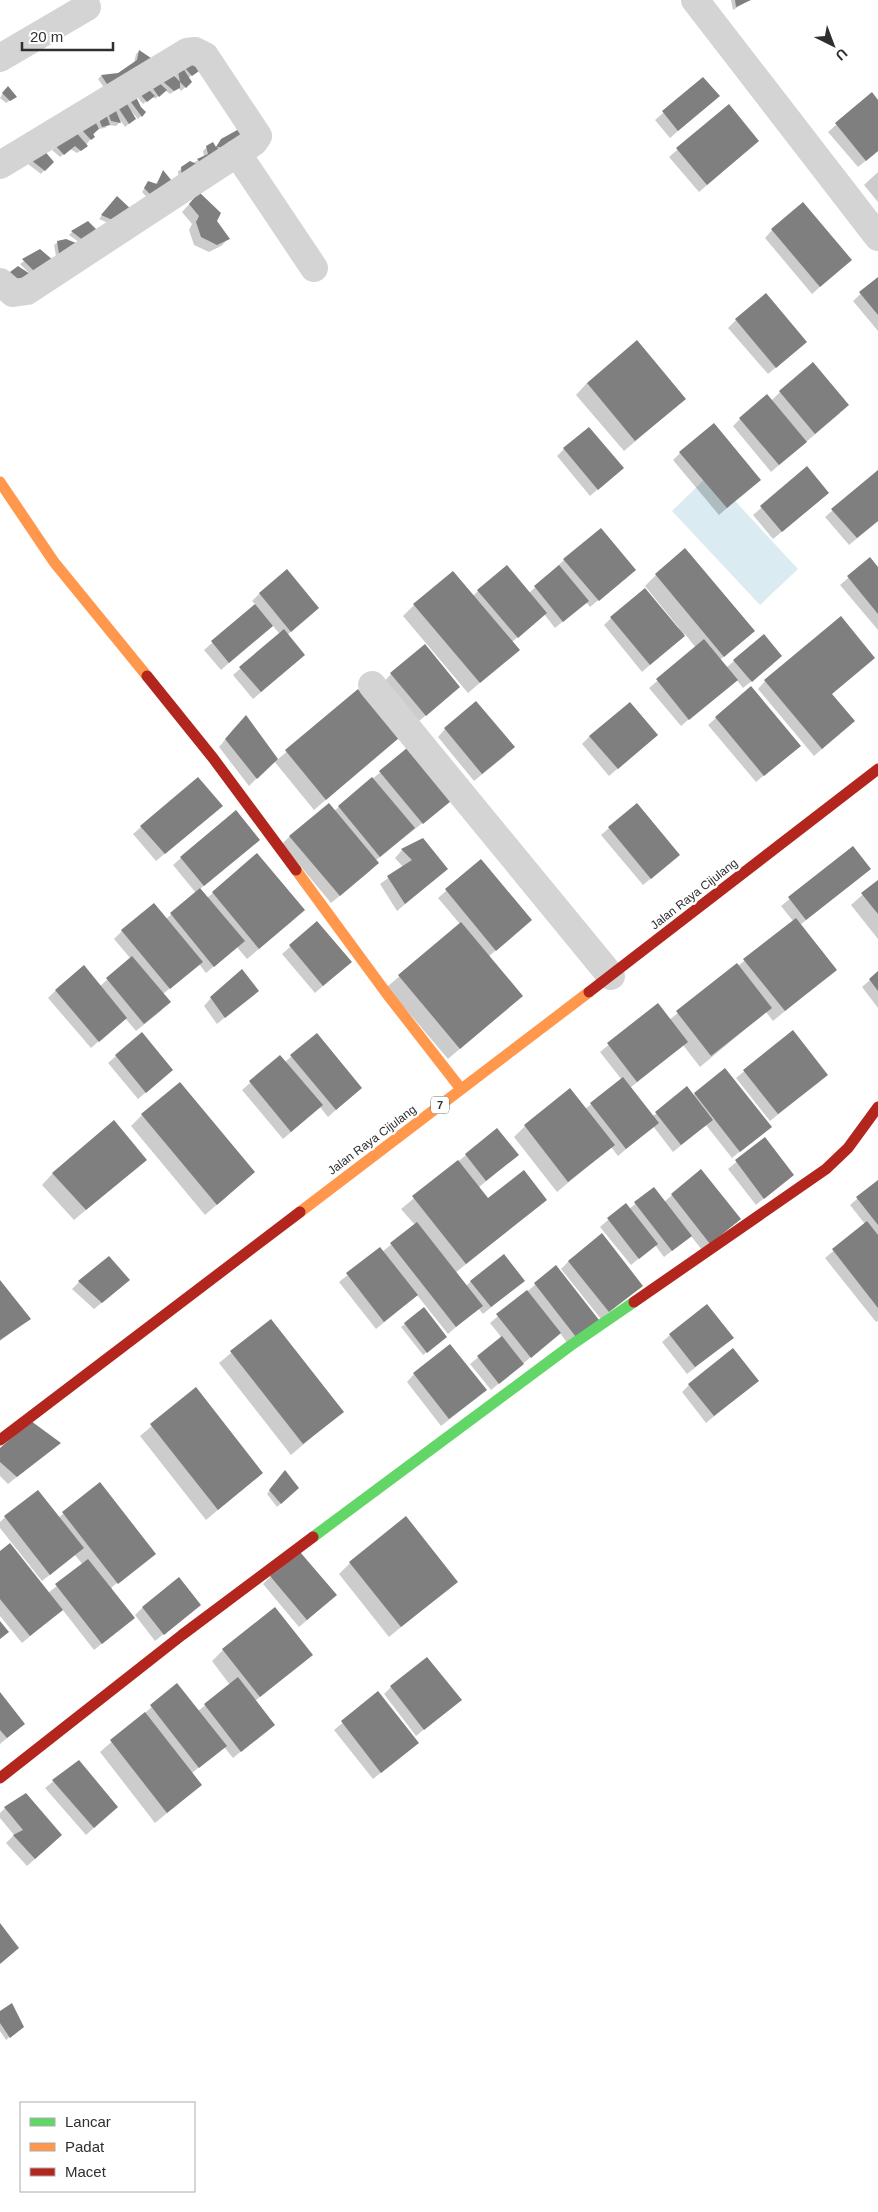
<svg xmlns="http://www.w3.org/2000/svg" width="878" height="2212" font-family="Arial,sans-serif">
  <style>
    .water { fill: #daebf1 }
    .shadow { fill: #0003 }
    .building { fill: #7f7f7f }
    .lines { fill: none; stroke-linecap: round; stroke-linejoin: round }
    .street { stroke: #d4d4d4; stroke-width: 28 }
    .fast { stroke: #63d668; stroke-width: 11 }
    .slow { stroke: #ff974d; stroke-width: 11 }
    .jam { stroke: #b3261e; stroke-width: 11 }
    .labels { text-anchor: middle; stroke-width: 5; stroke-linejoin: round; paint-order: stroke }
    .shield { fill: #fff; stroke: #6d6d6d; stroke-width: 1 }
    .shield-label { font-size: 11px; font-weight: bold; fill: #2f2f2f }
    .street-label { font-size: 12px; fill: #2f2f2f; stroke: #fff }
  </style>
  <rect width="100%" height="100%" fill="#fff"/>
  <path class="water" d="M710,474l88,95 -38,36 -88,-94z"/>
  <path class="shadow" d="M731,0h18l-16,10z
    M139,51l13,10 -47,28 -7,-10 3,-3 17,-1 16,-12 2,-9z
    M195,58l2,14 -9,6 3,4 -10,9 -2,-3 -9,6 -5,-4 -10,9 -2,-3 -10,8 -5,-6 9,-8 2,2 8,-10 19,-3 -2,-8z
    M703,78l15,18 -48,42 -15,-18z
    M4,91l12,6 -10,6 -6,-5z
    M871,94l7,8v49l-20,16 -30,-35z
    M126,95l19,17 -7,7 -6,-7 -1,10 -6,5 -4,-6 -5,5 -8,-1 -3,3 -7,1 -15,20 -6,4 -7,-4 -10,8 -8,-7z
    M728,106l30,35 -59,51 -30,-35z
    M246,141l-67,41 -1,-11 26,-14 -1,-6 4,-4 9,1 2,-4z
    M42,150l10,12 -11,12 -13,-10z
    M163,172l-11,31 -10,-11 7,-10 6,3z
    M878,172v30l-14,-17z
    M114,201l-1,24 -14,-6z
    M192,201l24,21 12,17 -7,7 -12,6 -15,-7 -5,-15 3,-6 -10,-12z
    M87,223l-7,20 -11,-8 3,-3z
    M772,230l78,30 -38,34 -47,-56z
    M58,242l16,1 -18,13 -2,-11z
    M40,250l-8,26 -12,-12z
    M878,278v53l-25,-30z
    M736,320l61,30 -29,24 -40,-46z
    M587,383l98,16 -61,52 -48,-56z
    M780,392l60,21 -69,59 -38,-46 7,-7 31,-18z
    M564,449l58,19 -32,28 -33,-40z
    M680,453l71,34 -32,28 -46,-55z
    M807,468l13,32 -47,39 -20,-24z
    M878,471v50l-29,24 -24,-28z
    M870,559l8,9v62l-38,-45z
    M564,560l63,17 -37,30 -4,-5 -31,26 -11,-14 -32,28 6,8 -50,43 -65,-77 11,-11 59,-9 5,-5 51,2z
    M656,575l97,56 -33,29 6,8 8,-7 39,3 -30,24 -7,-9 -55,47 -32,-38 47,-40 -11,-14 -43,38 -38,-47 7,-7 67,11 1,-1 -34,-42z
    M260,593l58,15 -31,27 9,27 -43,37 -20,-24 47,-41 -8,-9 -51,45 -17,-20 52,-45 -4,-4z
    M391,674l60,20 -33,28 -34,-40z
    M765,681l89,40 -40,35 -56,-67z
    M358,691l39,47 -83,72 -40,-49 -25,25 -30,-39 19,-23 39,36z
    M716,718l75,35 -35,29 -48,-57z
    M445,729l61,26 -32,26 -36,-44z
    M657,735l-48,41 -27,-32 8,-8z
    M407,750l43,51 -75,60 -5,10 -39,32 -49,-59 8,-8 44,-25z
    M214,813l-58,48 -23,-27 8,-7z
    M609,828l62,34 -28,23 -42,-50z
    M422,840l25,29 -50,42 -17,-27 23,-17 -8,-9 7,-8z
    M251,847l-51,42 7,9 50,-43 35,66 -45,38 -10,-12 -31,26 -7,-9 -36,30 -1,16 -26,21 -11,-13 -34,30 -43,-50 8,-8 44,-4 31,-27 -17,-20 8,-8 31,-26 13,14 30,-26 -23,-28 8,-7z
    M853,847l9,29 -62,49 35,45 -62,51 -7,-9 -66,55 -17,-22 -53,43 22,28 43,-22 75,33 -38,31 -26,-33 -33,27 -20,-26 -35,30 -7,-9 -54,45 -43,-55 11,-11 60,-17 37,-29 -22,-28 58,-48 11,16 69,-54 55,-45 -12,-15z
    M481,860l42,67 -35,30 33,39 -73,63 -61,-72 73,-63 -22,-26z
    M878,881v58l-27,-34z
    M317,923l33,39 -35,31 -33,-39z
    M878,973v35l-16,-21z
    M257,991l-40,33 -13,-18 7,-8z
    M792,1032l27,50 -49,39 -34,-43z
    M141,1034l23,43 -26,22 -30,-36z
    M316,1035l45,53 -33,29 -8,-10 -37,32 -41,-49 38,-33 5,5z
    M142,1115l112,57 -49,43 -74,-89z
    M764,1139l28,36 -36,30 -28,-36z
    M466,1155h51l-39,33 10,12h58l-91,73 11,13 5,-5 44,7 -32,26 -5,-6 -30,26 -31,-39 -41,34 -37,-47 41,-33 2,3 33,-27 -14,-16z
    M146,1159l-72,61 -32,-35 11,-12z
    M878,1181v140l-2,1 -51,-64 40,-34 -15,-19z
    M654,1189l10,13 8,-7 67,24 -37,31 -11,-14 -27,21 -9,-12 -24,20 -31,-38 25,-22 4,4z
    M569,1261l72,24 -40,34 -40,-50z
    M556,1267l41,53 -29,24 -8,-11 -69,57 -21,-26 32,-26 -12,-15z
    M0,1282l29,37 -29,22z
    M79,1282l42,5 -27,22 -22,-20z
    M424,1309l18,31 -19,15 -22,-28z
    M270,1321l72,91 -51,43 -72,-92z
    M670,1335l54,10 -37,29 -25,-32z
    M414,1374l64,23 -37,29 -34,-44z
    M757,1381l-51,42 -24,-31 7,-7z
    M196,1389l66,84 -56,47 -66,-84z
    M59,1443l-51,41 -8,-8v-27z
    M281,1475l16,13 -20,19 -10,-13z
    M100,1484l54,70 -42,33 -1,3 22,28 -39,32 -32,-41 -40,34 -22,-27v-63l48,40 35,-28 -8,-10 -33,26 -42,-53v-6l5,-5 53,1z
    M350,1563l106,19 -67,55 -50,-63z
    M270,1577l58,25 -29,25 -36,-43z
    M199,1605l-44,36 -20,-26 7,-7z
    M223,1650l88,5 -56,46 18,24 -40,33 -9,-11 -32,26 9,12 -46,38 -55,-71 77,-67 21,26 32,-26 -18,-24z
    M391,1687l61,20 -36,29 -32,-42z
    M378,1693l31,57 -36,29 -39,-49z
    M0,1694l24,30 -24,20z
    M79,1761l30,53 -23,21 -41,-47z
    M5,1808l48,35 -26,23 -21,-23 8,-8 -14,-17v-5z
    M0,2013l18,17 -12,10 -6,-9z"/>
  <path class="building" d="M735,0h16l-15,7z
    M139,50l15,10 -45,27 -8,-12 17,-2 19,-13z
    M195,56l7,13 -10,7 -8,-9z
    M181,65l11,17 -6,6 -6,-6 -3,-15z
    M168,69l12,13v6l-6,3 -14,-12z
    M703,77l17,19 -42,35 -16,-20z
    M157,81l10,9 -8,7 -7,-10z
    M8,86l9,11 -7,4 -8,-8z
    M147,88l8,8 -8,6 -7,-8z
    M133,91l8,16 5,5 -4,5 -17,-23z
    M872,92l6,8v51l-12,10 -31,-38z
    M124,99l12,20 -7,5 -12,-18z
    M729,104l30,37 -52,44 -31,-37z
    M114,106l7,17 -10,-2 -4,-11z
    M104,108l6,17 -8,2 -5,-13z
    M93,117l6,12 -6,5 2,3 -4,3 -10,-11z
    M239,129l9,12 -16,8 -15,-2 5,8 -17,13 -8,-9 11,-5 -2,-8 7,-4 3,5 5,-8z
    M74,130l14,16 -7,5 -6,-5 -11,9 -9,-10z
    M42,148l12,14 -9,9 -14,-11z
    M190,161l15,7 -23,11 -1,-12z
    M163,170l13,16 -20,14 -12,-12 4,-7 9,3z
    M199,192l22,21 -4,8 13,18 -13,6 -16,-8 -5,-15 3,-6 -10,-12z
    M117,196l17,16 -17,10 -16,-7z
    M803,202l49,58 -32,27 -49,-58z
    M88,221l10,10 -14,10 -13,-10z
    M66,239l10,4 -17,11 -2,-13z
    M40,249l14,12 -18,12 -14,-14z
    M18,266l12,8 -18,11 -2,-13z
    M878,277v38l-19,-23z
    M766,293l41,49 -31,26 -41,-49z
    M637,340l49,59 -51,42 -48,-58z
    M813,362l36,43 -34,29 -36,-43z
    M767,394l40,48 -28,23 -40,-47z
    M714,423l47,57 -34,28 -48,-56z
    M589,427l35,41 -26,22 -35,-42z
    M807,466l22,27 -47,39 -22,-26z
    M878,470v51l-21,17 -26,-29z
    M601,528l35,42 -37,31 -36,-42z
    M685,548l70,83 -31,26 -69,-83z
    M870,557l8,10v47l-31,-38z
    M507,565l40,48 -29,25 -41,-48z
    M559,565l30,36 -26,21 -29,-36z
    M287,569l32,39 -28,24 -32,-39z
    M453,571l67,79 -40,33 -67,-79z
    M645,588l40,48 -35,29 -40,-48z
    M255,604l18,22 -44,37 -18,-22z
    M841,616l34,42 -43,36 23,27 -33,28 -58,-69z
    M284,629l21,26 -44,37 -22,-25z
    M764,634l18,22 -30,26 -19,-22z
    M704,639l34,41 -49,40 -33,-41z
    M425,644l35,43 -34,29 -36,-43z
    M751,686l50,60 -37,30 -49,-59z
    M358,689l41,49 -73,62 -41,-50z
    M476,701l39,46 -33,27 -38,-46z
    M630,702l28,33 -40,34 -29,-33z
    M246,715l32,44 -21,20 -32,-40z
    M407,748l44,53 -28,23 -44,-53z
    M198,777l25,29 -58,48 -25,-28z
    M372,777l43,51 -35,29 -42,-51z
    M329,803l50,60 -39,33 -51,-60z
    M637,803l43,52 -29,24 -43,-52z
    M236,810l24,30 -56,46 -24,-29z
    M423,838l25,31 -43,35 -18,-28 25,-16 -11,-11z
    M853,846l18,23 -65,51 -18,-23z
    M257,853l48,57 -46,39 -47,-57z
    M481,859l51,61 -36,31 -51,-62z
    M878,880v34l-17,-21z
    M200,888l45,53 -31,26 -44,-54z
    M154,903l49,59 -33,27 -49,-59z
    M796,918l41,52 -52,41 -42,-52z
    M317,921l35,41 -29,24 -34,-41z
    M461,922l62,74 -63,53 -62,-74z
    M132,956l39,46 -27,22 -38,-46z
    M737,963l35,45 -61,48 -35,-45z
    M84,965l43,53 -28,24 -44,-52z
    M242,969l17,22 -34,27 -15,-21z
    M878,971v20l-9,-12z
    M658,1003l30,39 -51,40 -30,-39z
    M793,1030l35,45 -50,39 -35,-44z
    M142,1032l31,38 -27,23 -31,-38z
    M317,1033l45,55 -26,22 -46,-55z
    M280,1055l43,50 -32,27 -42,-51z
    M725,1068l47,59 -32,25 -46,-59z
    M623,1077l36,46 -33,26 -36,-46z
    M180,1082l75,90 -38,33 -76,-91z
    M687,1086l26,34 -32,25 -26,-33z
    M570,1088l45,57 -47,37 -44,-57z
    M114,1120l33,40 -61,50 -34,-37z
    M497,1128l22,27 -33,26 -21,-27z
    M765,1137l29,38 -30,24 -29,-39z
    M458,1160l30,38 36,-28 23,30 -81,64 -54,-68z
    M701,1169l40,50 -31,25 -39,-50z
    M878,1180v45l-22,-28z
    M654,1187l38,49 -20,15 -38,-49z
    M626,1203l32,41 -19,15 -32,-41z
    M867,1221l11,14v73l-46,-59z
    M417,1222l66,84 -27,21 -66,-84z
    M602,1233l41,53 -34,26 -41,-51z
    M380,1247l38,48 -34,27 -38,-49z
    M504,1254l21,27 -34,26 -21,-26z
    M109,1256l21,24 -28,23 -24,-22z
    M556,1265l43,55 -23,17 -42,-54z
    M0,1280l31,39 -31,21z
    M527,1290l34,43 -30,25 -35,-44z
    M707,1304l27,34 -39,29 -26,-33z
    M424,1307l23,30 -20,16 -23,-30z
    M271,1319l73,93 -41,32 -73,-93z
    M502,1336l22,28 -25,20 -22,-28z
    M450,1344l37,46 -38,29 -36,-46z
    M733,1348l26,33 -45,35 -26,-32z
    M196,1387l67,86 -45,37 -68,-86z
    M31,1421l30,22 -44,34 -17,-15v-14z
    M285,1470l14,18 -18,16 -12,-14z
    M100,1482l56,72 -38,30 -56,-72z
    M38,1490l46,58 -34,27 -46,-59z
    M406,1516l52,66 -57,45 -52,-65z
    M10,1543l53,67 -33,26 -30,-37v-48z
    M300,1552l37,43 -30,25 -37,-44z
    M88,1559l47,59 -33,26 -47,-60z
    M179,1577l22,28 -37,30 -22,-28z
    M275,1607l38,48 -53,42 -38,-48z
    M0,1621l9,11 -9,7z
    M427,1657l35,43 -38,30 -34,-44z
    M238,1677l37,48 -34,27 -37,-48z
    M177,1683l50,63 -28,22 -49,-63z
    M378,1691l41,52 -38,30 -40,-52z
    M0,1692l25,32 -18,14 -7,-8z
    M145,1712l57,73 -35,28 -57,-73z
    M79,1760l39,47 -24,21 -42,-48z
    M26,1793l36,42 -27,24 -22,-24 10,-5 -19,-23z
    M0,1923l19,25 -19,16z
    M12,2003l12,24 -14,11 -10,-15v-12z"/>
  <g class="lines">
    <path class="street" d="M695,0l183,237
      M0,58l87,-51
      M237,153l77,115
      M0,165l187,-113 8,-1 10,5 53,80 -4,6 -227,149 -14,2 -13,-11
      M372,685l239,291"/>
    <path class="fast" d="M313,1537l257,-191 64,-44"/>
    <path class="slow" d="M0,482l54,80 93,114
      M296,870l91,124 74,95
      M300,1212l289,-220"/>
    <path class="jam" d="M147,676l66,82 83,112
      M589,992l289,-223
      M634,1302l192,-133 22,-21 30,-41
      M0,1440l300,-228
      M0,1778l182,-143 131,-98"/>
  </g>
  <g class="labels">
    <rect class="shield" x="431" y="1096.5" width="18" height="17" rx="4"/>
    <g class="shield-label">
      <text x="440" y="1109">7</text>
    </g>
    <g class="street-label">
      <text transform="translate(694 894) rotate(-38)" y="4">Jalan Raya Cijulang</text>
      <text transform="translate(372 1140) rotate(-37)" y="4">Jalan Raya Cijulang</text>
    </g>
  </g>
  <rect x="20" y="2102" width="175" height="90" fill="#ffffff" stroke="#acacac"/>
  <rect x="30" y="2118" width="25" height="8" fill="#63d668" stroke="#acacac"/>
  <text x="65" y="2127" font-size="15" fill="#2f2f2f">Lancar</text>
  <rect x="30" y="2143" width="25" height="8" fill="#ff974d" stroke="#acacac"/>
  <text x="65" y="2152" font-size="15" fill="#2f2f2f">Padat</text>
  <rect x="30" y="2168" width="25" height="8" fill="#b3261e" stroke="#acacac"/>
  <text x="65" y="2177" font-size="15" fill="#2f2f2f">Macet</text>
  <g transform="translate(833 45) rotate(138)" stroke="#ffffff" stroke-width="4" paint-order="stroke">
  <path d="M0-4L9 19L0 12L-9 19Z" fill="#2f2f2f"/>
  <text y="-8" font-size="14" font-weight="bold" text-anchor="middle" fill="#2f2f2f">U</text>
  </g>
  <path d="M22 42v8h91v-8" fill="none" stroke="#2f2f2f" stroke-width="2.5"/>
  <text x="30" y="42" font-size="15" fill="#2f2f2f" stroke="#ffffff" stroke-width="4" paint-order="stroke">20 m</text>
</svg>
